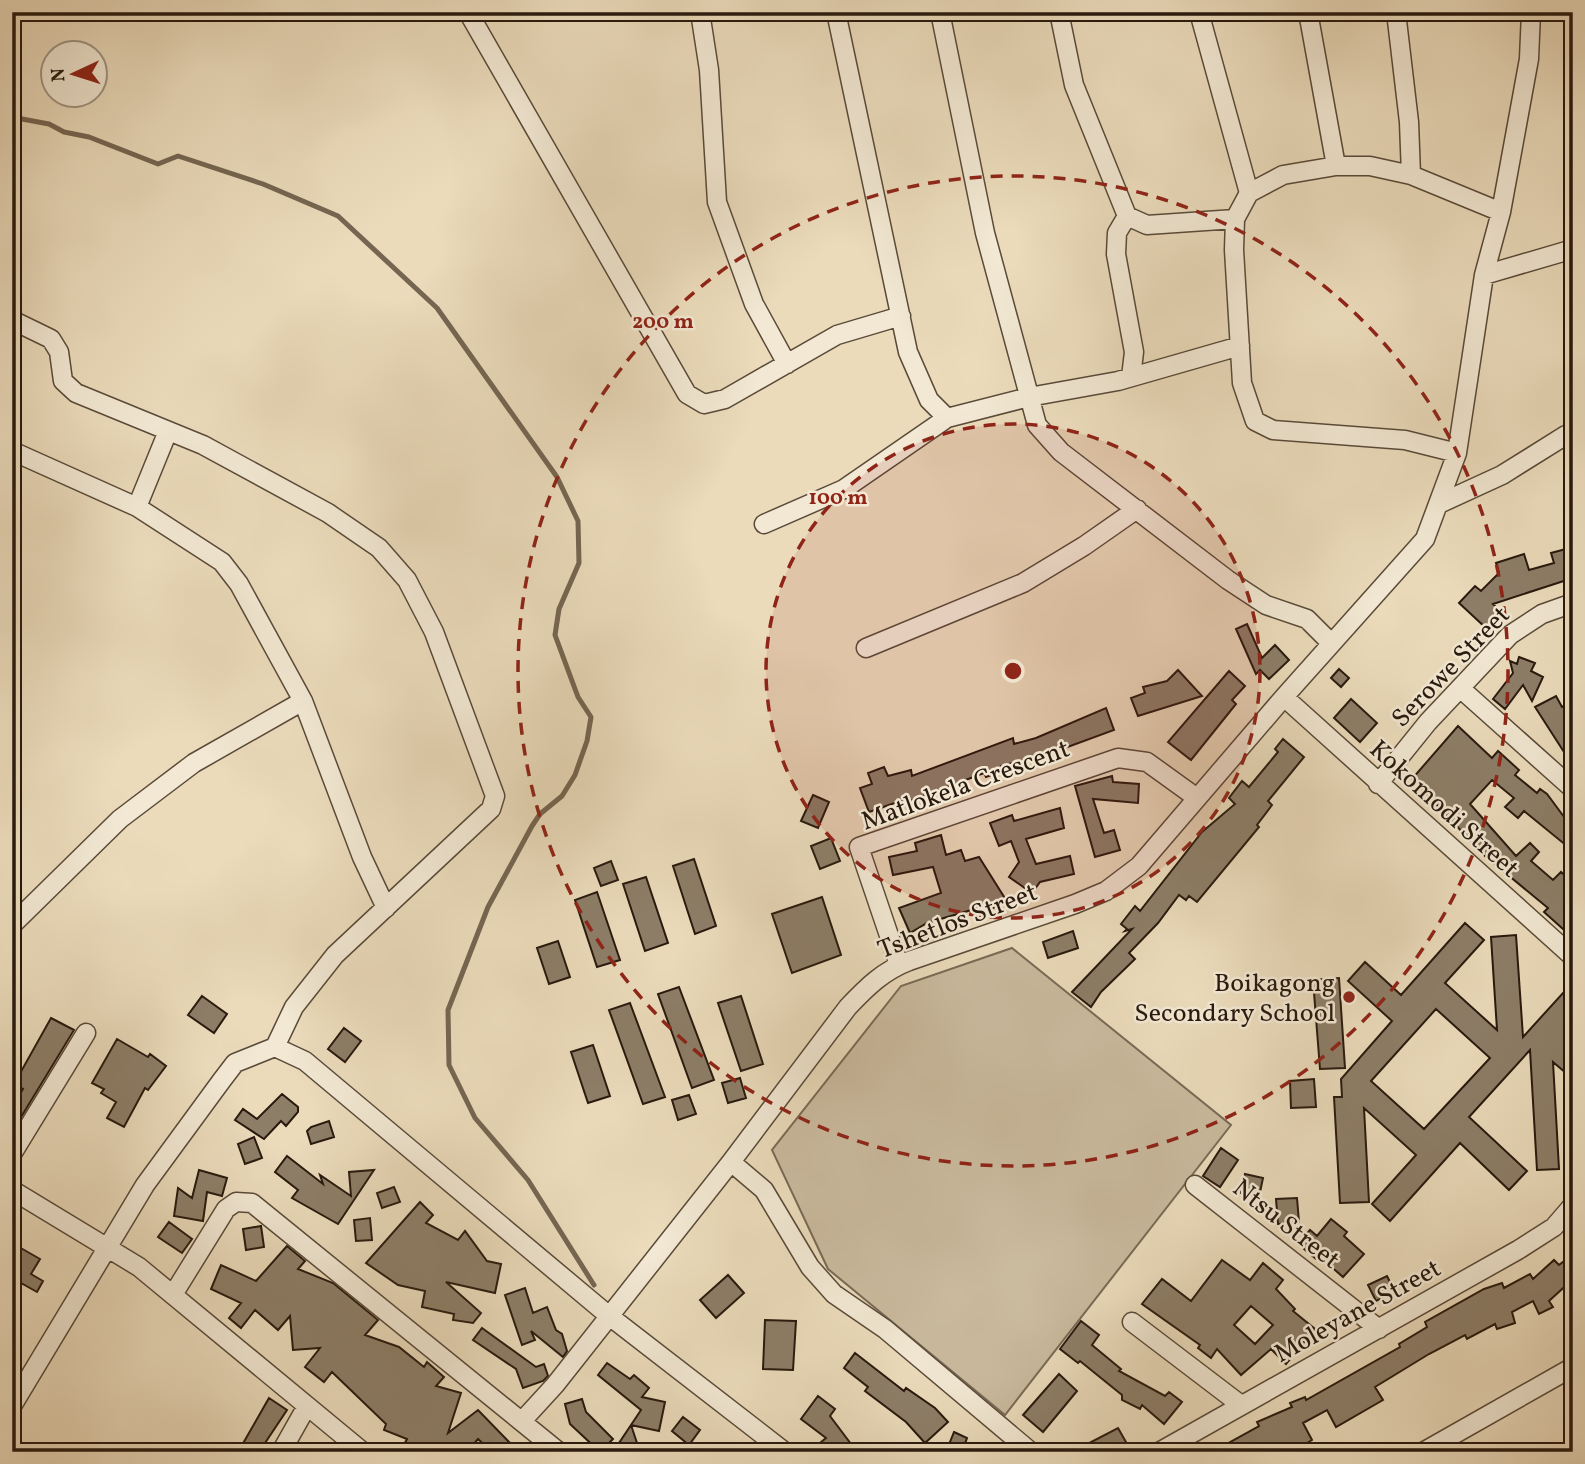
<svg xmlns="http://www.w3.org/2000/svg" width="1585" height="1464" font-family="Vollkorn,serif">
  <style>
    .green { fill: #caba9e; stroke: #796a56; stroke-width: 2 }
    .lines { fill: none; stroke-linecap: round; stroke-linejoin: round }
    .stream { stroke: #756652; stroke-width: 5 }
    .building { fill: #8d7e68; stroke: #28190e; stroke-width: 2; fill-rule: evenodd }
    .minor-casing { stroke: #594a39; stroke-width: 21 }
    .minor { stroke: #f2e8d3; stroke-width: 18 }
    .ring { fill: none; stroke: #8f2418; stroke-width: 3.5; stroke-dasharray: 12 9 }
    .poi-dot { fill: #8f2418; stroke: #f2e8d3; stroke-width: 2.5 }
    .labels { text-anchor: middle; stroke-width: 5; stroke-linejoin: round; paint-order: stroke }
    .street-label { font-size: 26px; fill: #28190e; stroke: #f2e8d3 }
    .poi-label { font-size: 26px; fill: #28190e; stroke: #f2e8d3; text-anchor: end }
    .centre { fill: #8f2418; stroke: #f2e8d3; stroke-width: 3.5 }
    .ring-label { font-size: 21px; text-anchor: middle; font-weight: bold; fill: #8f2418; stroke: #f2e8d3; stroke-width: 5; stroke-linejoin: round; paint-order: stroke }
  </style>
  <rect width="100%" height="100%" fill="#ebdbbb"/>
  <filter id="stains"><feTurbulence type="fractalNoise" baseFrequency=".00286" numOctaves="4"/><feColorMatrix values="0 0 0 0 .2 0 0 0 0 .09 0 0 0 0 .02 0 0 0 .5 -.17"/></filter>
  <radialGradient id="worn" r=".72"><stop offset=".6" stop-color="#630" stop-opacity="0"/><stop offset="1" stop-color="#630" stop-opacity=".3"/></radialGradient>
  <path class="green" d="M1012,948l219,177 -226,290 -177,-146 -56,-119 129,-164z"/>
  <g class="lines">
    <path class="stream" d="M12,112l10,7 27,5 15,8 25,5 69,27 20,-8 85,28 75,32 99,92 120,169 21,44 1,42 -20,46 -4,26 23,62 13,20 -4,24 -12,34 -13,21 -22,18 -8,12 -44,81 -40,103 1,55 26,53 53,62 66,105"/>
  </g>
  <path class="building" d="M1573,547v31l-80,26 8,8 -15,16 -27,-25 16,-17 6,5 18,-18 -3,-10 28,-9 5,16 25,-7 -3,-10z
    M1247,624l15,34 13,-13 14,15 -20,19 -9,-9 -4,4 -20,-45z
    M1519,657l16,6 -4,8 12,6 -11,24 -9,-16 -18,24 -12,-10 20,-26 -3,-12 7,3z
    M1339,669l10,9 -8,9 -10,-9z
    M1178,670l24,26 -64,20 -7,-18 14,-5 -2,-6 24,-6z
    M1229,671l16,15 -13,14 4,4 -45,56 -23,-18z
    M1556,696l6,11 11,-5v64l-38,-59z
    M1351,699l26,24 -17,19 -26,-24z
    M1106,708l8,22 -60,22 -53,14 2,5 -17,6 -2,-4 -77,29 -1,-3 -37,13 -9,-24 12,-4 -4,-11 16,-6 4,9 23,-6 1,6 101,-38 1,6 22,-6z
    M1458,726l34,32 6,-7 21,19 -4,5 22,18 3,-4 7,5 26,35v22l-49,-40 -6,7 -13,-11 9,-9 -22,-18 -22,24 46,52 14,-13 9,9 -8,9 22,19 8,-8 12,11v55l-29,-26 4,-4 -63,-52 -73,-77z
    M1283,739l21,18 -36,44 4,4 -15,20 2,2 -62,75 -8,-6 -3,4 -7,-5 -21,28 -29,30 6,6 -34,33 -10,15 -19,-15 60,-63 -7,2 2,-2 -6,-5 14,-18 5,5 62,-79 33,-28 -6,-6 13,-17 7,6 29,-35 -3,-3z
    M1112,776l1,6 26,2 -1,19 -45,-4 11,34 10,-3 6,20 -25,7 -20,-71z
    M813,795l16,7 -11,26 -17,-7z
    M1060,808l4,20 -38,11 10,25 34,-8 4,18 -34,8 -8,11 -23,-16 10,-15 -8,-21 -12,5 -9,-23 22,-8 2,6z
    M941,835l5,20 15,-5 4,11 14,-4 27,43 -18,11 -3,-5 -58,17 -17,10 -11,-25 42,-15 -8,-26 -40,8 -4,-18 28,-6 -2,-8z
    M831,838l9,23 -20,8 -9,-23z
    M694,859l22,67 -21,8 -22,-68z
    M611,861l7,19 -17,6 -7,-18z
    M646,877l22,66 -23,8 -22,-67z
    M597,892l23,68 -23,7 -22,-67z
    M822,897l19,58 -49,18 -20,-59z
    M1465,923l19,17 -39,43 52,47 -6,-93 25,-2 7,102 50,-55v97l-20,-17 6,107 -22,1 -7,-120 -61,67 58,54 -18,19 -49,-47 -70,78 -18,-17 44,-49 -52,-47 5,94 -29,1 -6,-106h8l-1,-18 51,-58 -44,-40 17,-19 36,33zM1436,1009l54,49 -66,71 -53,-48z
    M1073,931l5,17 -30,10 -5,-16z
    M558,941l12,36 -21,7 -12,-36z
    M1339,978l6,90 -25,1 -7,-89z
    M679,987l35,93 -22,8 -34,-94z
    M202,996l25,18 -13,19 -26,-18z
    M741,996l22,68 -22,7 -23,-68z
    M630,1003l35,94 -22,7 -34,-94z
    M51,1018l23,12 -62,102v-24l11,-19 -9,-5z
    M344,1028l17,13 -16,21 -17,-13z
    M117,1039l31,18 2,-3 16,12 -18,24 -3,-2 -21,39 -17,-9 9,-16 -15,-9 3,-4 -12,-6z
    M593,1045l17,51 -22,7 -17,-51z
    M740,1078l6,20 -18,5 -6,-20z
    M1314,1079l2,28 -25,1 -1,-27z
    M282,1094l16,13v5l-12,14 -5,-5 -17,18 -29,-19 8,-11 14,10z
    M689,1095l7,19 -18,6 -6,-20z
    M329,1121l5,16 -23,7 -4,-13 4,-4z
    M254,1137l8,21 -17,6 -7,-20z
    M1221,1148l17,12 -18,27 -17,-11z
    M287,1156l36,28 -3,-9 31,21 -2,-24 25,-2 -36,54 -46,-26 6,-8 -23,-18z
    M199,1170l28,8 -5,18 -15,-4 -4,29 -29,-5 4,-28 14,10z
    M1245,1174l18,4 -4,19 -18,-4z
    M394,1187l6,15 -18,6 -5,-15z
    M1297,1198l2,24 -21,2 -2,-25z
    M420,1202l13,13 -7,8 32,17 7,-9 22,30 14,3 -6,29 -49,-11 35,31 -8,10 -20,-3 1,-6 -32,-7 3,-16 -27,-6 -32,-22z
    M370,1218l2,22 -16,1 -2,-21z
    M1331,1219l16,13 -3,4 20,18 -21,23 -24,-21 -3,3 -18,-15 12,-14 7,6z
    M169,1222l23,17 -10,14 -24,-16z
    M261,1226l3,21 -18,3 -3,-21z
    M12,1243l28,16 -9,15 12,7 -6,11 -16,-9 -9,15z
    M287,1246l18,15 -7,8 35,14 45,37 -13,15 34,12 25,20 3,-5 17,15 -8,9 25,7 -13,40 30,-23 34,35 -7,7h-13l-14,-13 -11,13h-67l7,-13 -23,-9 2,-6 -54,-52 -8,10 -19,-15 15,-19 -27,2 -3,-34 -12,14 -23,-20 -14,18 -12,-10 12,-15 -30,-14 10,-24 35,16z
    M1573,1254v25l-24,22 4,6 -14,7 -6,-13 -21,11 3,11 -18,6 -2,-5 -28,15 -2,-4 -36,19 -54,33 8,13 -47,27 -9,-17 -24,13 9,17 -20,12h-80l47,-26 -2,-4 35,-15 -2,-4 15,-6 1,3 94,-53 -1,-3 28,-17 -2,-5 59,-33 18,-6 2,5 26,-14 3,5 21,-19 5,5z
    M1222,1260l28,20 13,-17 20,17 -7,9 19,20 -2,2 22,18 -29,35 -15,-15 -30,26 -24,-26 -6,9 -13,-10 2,-3 -58,-41 20,-25 29,22zM1251,1306l22,19 -18,19 -21,-19z
    M728,1275l16,18 -28,25 -16,-18z
    M1387,1276l8,16 -19,9 -8,-16z
    M525,1288l8,25 14,-6 9,23 6,4 5,17 -4,6 -32,-26 4,9 -13,5 -17,-50z
    M765,1320l31,1 -3,49 -30,-1z
    M1081,1321l18,14 -7,10 29,24 -2,2 46,25 4,-4 13,10 -18,22 -22,-19 -2,4 -18,-9v-5l-42,-34 -2,2 -18,-14z
    M482,1328l54,39 8,-3 4,12 -5,5 -20,7 -7,-19 -43,-29z
    M855,1353l49,38 2,-3 29,20 13,14 -23,21 -19,-21 -41,-31 3,-4 -24,-19z
    M607,1363l23,16 4,-4 15,13 -7,9 23,5 -6,29 -28,-6 10,-15 -43,-35z
    M1059,1374l18,17 -34,41 -20,-17z
    M818,1396l17,13 -5,7 27,36h-31l-6,-9 6,-5 -25,-19z
    M269,1398l18,12 -28,42h-10l-8,-5z
    M582,1399l4,13 27,27 -13,13 -30,-28 -5,-20z
    M683,1417l17,13 -11,15 -17,-14z
    M631,1425l9,27h-27z
    M1118,1428l8,14 -19,10h-35z
    M954,1432l13,6 -5,14h-16z"/>
  <g class="lines">
    <g class="minor-casing">
      <path id="minor" d="M468,12l219,382 17,10 21,-5 112,-64 64,-19
        M700,12l9,58 8,132 37,102 33,60
        M836,12l72,340 21,48 18,18 82,-21 89,-16 122,-35
        M940,12l45,221 52,192 24,27 167,128 38,25 41,14 24,24
        M1059,12l15,73 53,131 20,9 88,-6
        M1199,12l50,181
        M1308,12l28,154
        M1396,12l13,110 2,53
        M1127,216l-10,17 -1,21 18,98 -3,25
        M1484,275l89,-26
        M12,320l39,19 8,13 4,29 13,12 127,52 125,68 51,35 28,32 27,52 61,164 -4,13 -156,146 -41,52 -19,40 -40,16 -13,17 -77,105 -133,221
        M12,451l125,56 85,55 17,22 64,117 59,156 24,51
        M1457,453l-52,-13 -132,-10 -18,-9 -13,-38 -8,-133 1,-31 14,-26 34,-18 53,-9h34l41,9 90,37
        M1441,503l61,-28 64,-40 7,-2
        M137,507l31,-76
        M764,524l80,-35 103,-71
        M866,648l157,-65 61,-37 53,-37
        M1460,688l113,101
        M1284,697l289,260
        M1378,784l50,-62 82,-87 32,-21 31,-11
        M12,925l108,-106 74,-56 109,-62
        M899,965l-40,-118 259,-89 29,4 50,36
        M275,1047l30,14 303,254 177,137
        M12,1154l74,-121
        M731,1162l33,28 46,77 24,27 51,35 146,123
        M1195,1185l184,144
        M12,1190l127,77 224,185
        M174,1293l52,-84 10,-7 16,1 307,249
        M1132,1322l109,83
        M522,1421l33,-36 176,-223 117,-155c19,-20 35,-36 61,-46l166,-57 31,-13 33,-25 145,-169 141,-158 32,-86 27,-178 17,-63 28,-153 2,-47
        M281,1452l26,-46
        M1159,1452l359,-202 36,-23 19,-22
        M1423,1452l150,-85"/>
    </g>
    <use href="#minor" class="minor"/>
  </g>
  <circle cx="1013" cy="671" r="247" fill="#8f2418" fill-opacity=".12"/>
  <g class="ring">
    <circle cx="1013" cy="671" r="247"/>
    <circle cx="1013" cy="671" r="495"/>
  </g>
  <circle class="poi-dot" cx="1349" cy="997" r="7"/>
  <g class="labels">
    <g class="street-label">
      <text transform="translate(1450 666) rotate(-46)" y="9">Serowe Street</text>
      <text transform="translate(965 784) rotate(-20)" y="9">Matlokela Crescent</text>
      <text transform="translate(1445 808) rotate(42)" y="9">Kokomodi Street</text>
      <text transform="translate(957 920) rotate(-21)" y="9">Tshetlos Street</text>
      <text transform="translate(1287 1223) rotate(38)" y="9">Ntsu Street</text>
      <text transform="translate(1357 1310) rotate(-29)" y="9">Moleyane Street</text>
    </g>
    <g class="poi-label">
      <text x="1335" y="991">Boikagong<tspan x="1335" dy="30">Secondary School</tspan></text>
    </g>
  </g>
  <circle cx="1013" cy="671" r="10" class="centre"/>
  <g class="ring-label">
    <text x="663" y="328">200 m</text>
    <text x="838" y="504">100 m</text>
  </g>
  <rect width="1585" height="1464" fill="none" stroke="#ebdbbb" stroke-width="42"/>
  <rect x="14" y="14" width="1557" height="1436" fill="none" stroke="#28190e" stroke-width="3.5"/>
  <rect x="21" y="21" width="1543" height="1422" fill="none" stroke="#28190e" stroke-width="2"/>
  <g transform="translate(74 74) rotate(266)"><circle r="33" fill="#f2e8d3" stroke="#a19584" stroke-width="2"/>
  <path d="M0-5L12 26L0 18L-12 26Z" fill="#8f2418"/>
  <text y="-10" font-size="19" font-weight="bold" text-anchor="middle" fill="#28190e">N</text>
  </g>
  <rect width="100%" height="100%" filter="url(#stains)"/>
  <rect width="100%" height="100%" fill="url(#worn)"/>
</svg>
